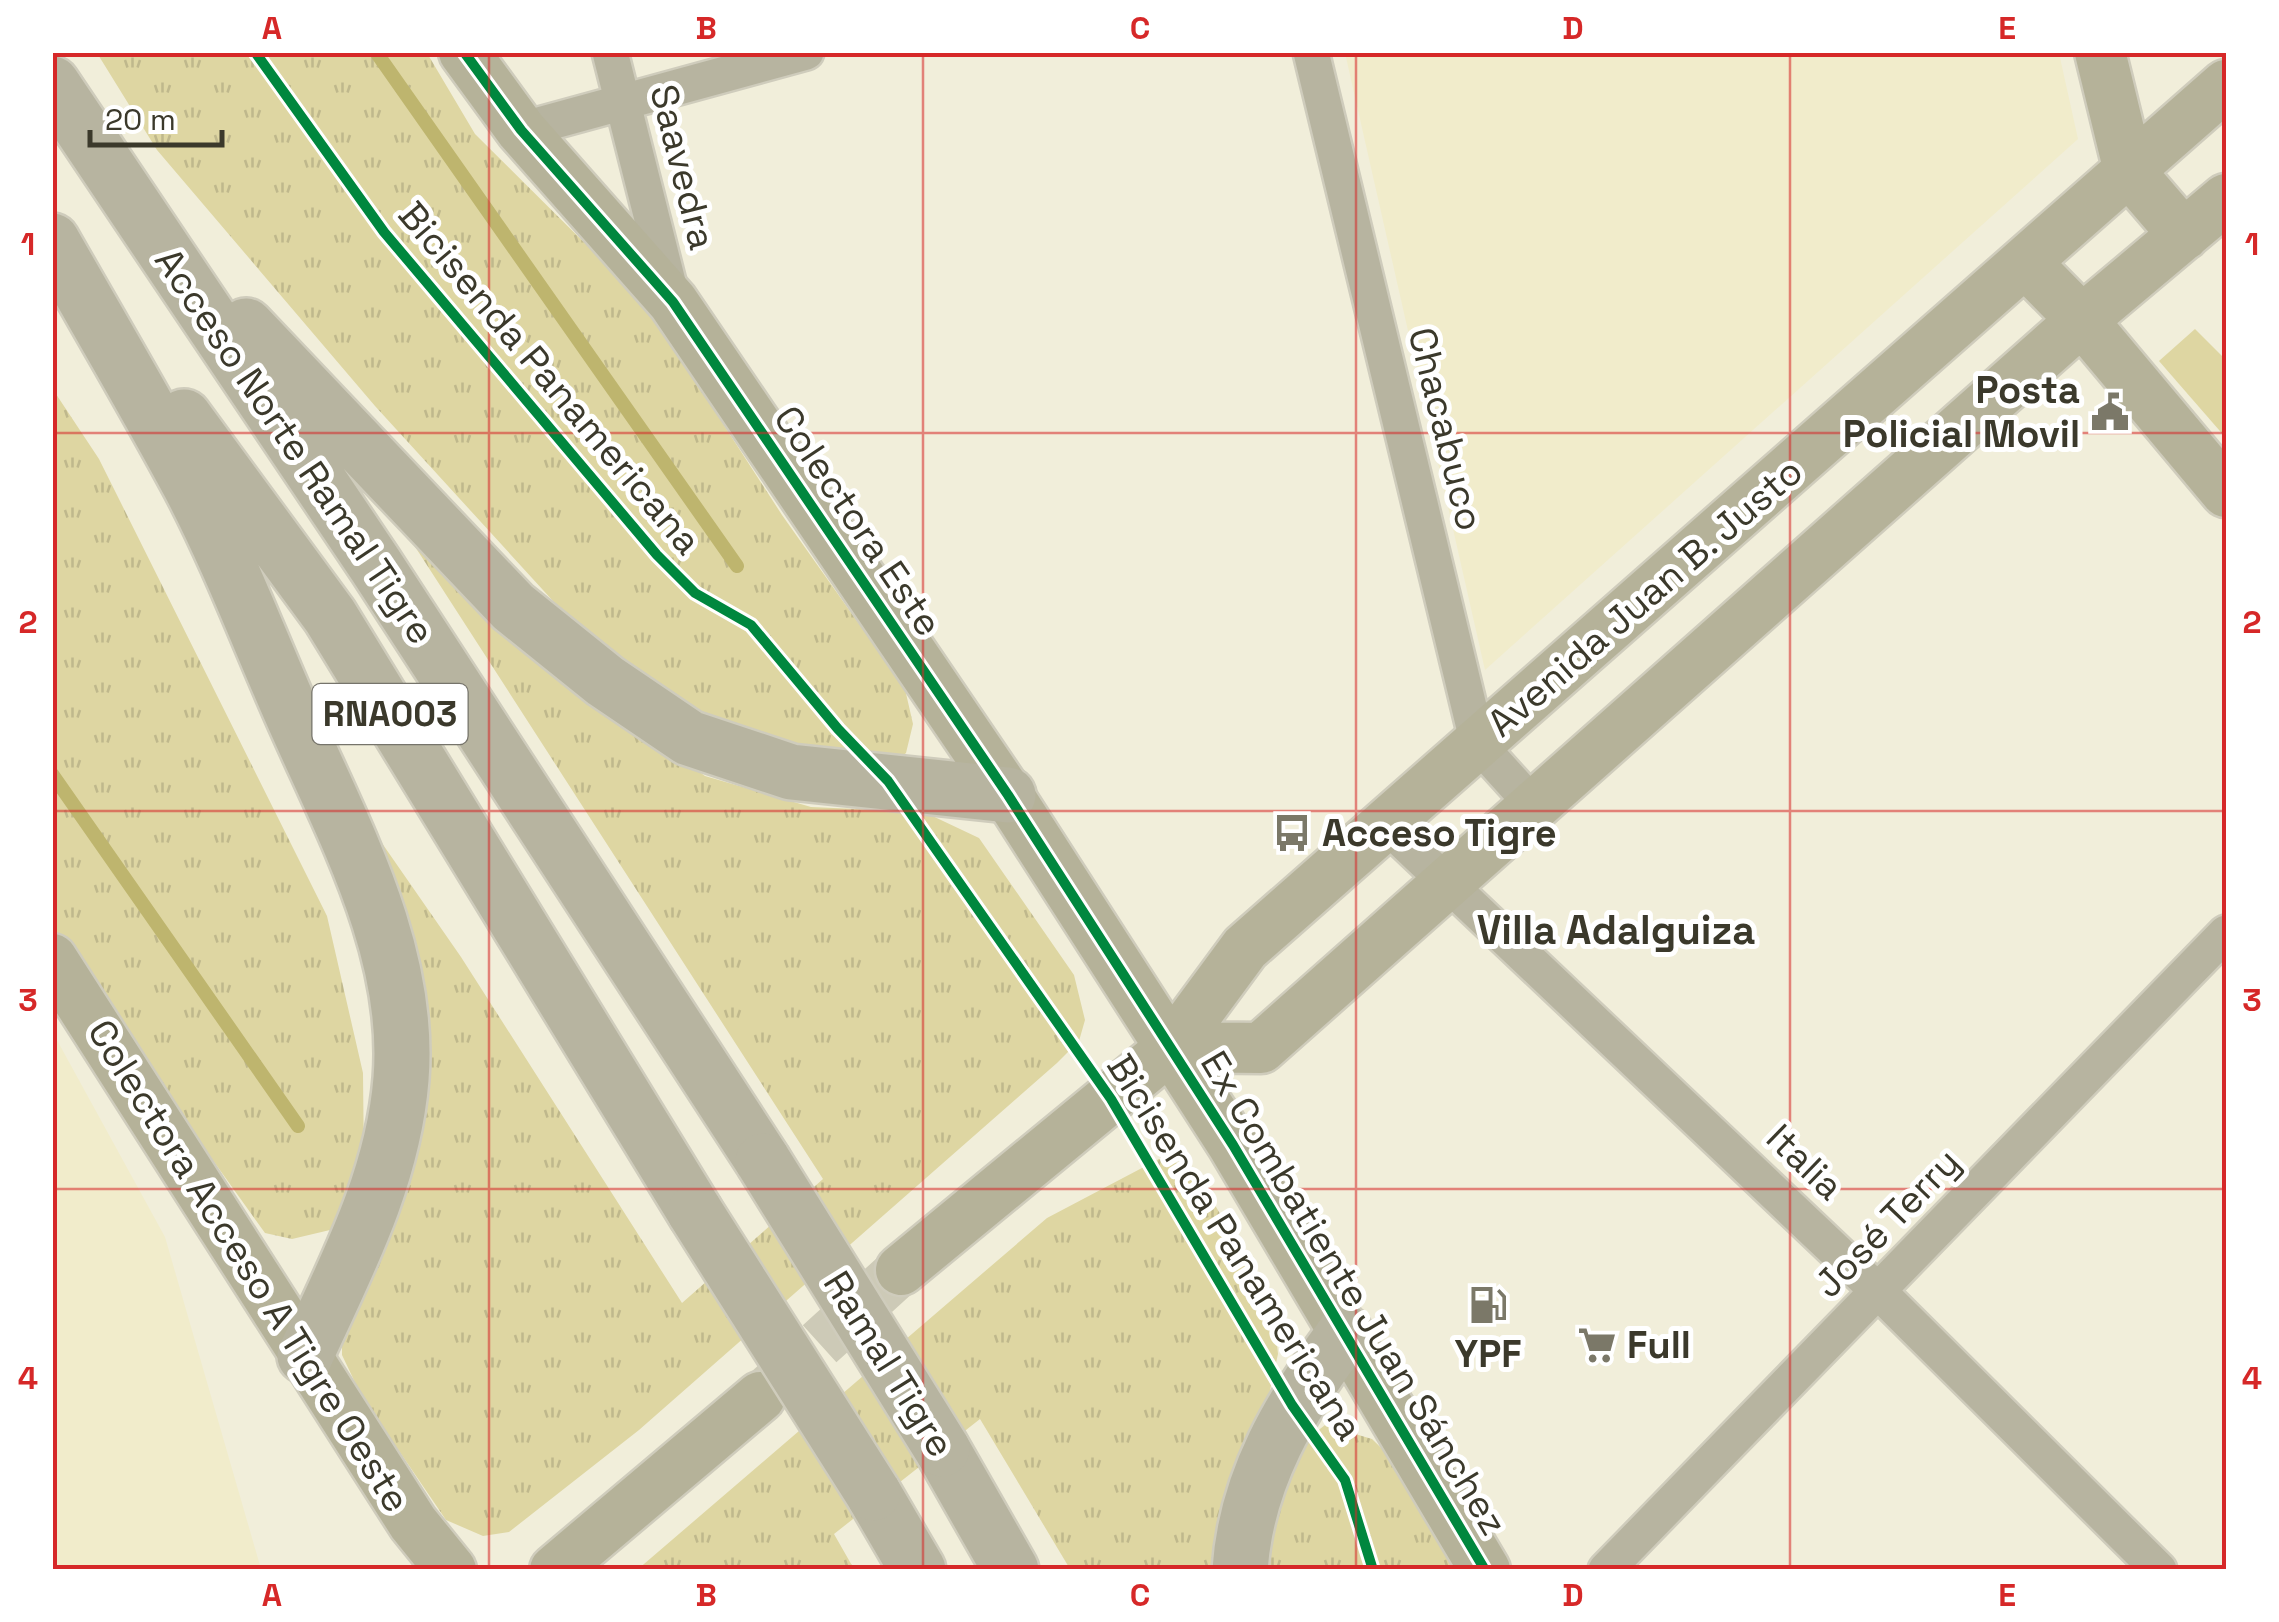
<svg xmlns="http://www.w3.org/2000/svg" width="2279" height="1622" font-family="'Space Grotesk',sans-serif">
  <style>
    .built { fill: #f1eccb }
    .grass { fill: url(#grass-tufts) }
    .park { fill: #ded6a2 }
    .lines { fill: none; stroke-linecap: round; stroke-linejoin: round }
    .stream { stroke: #beb56e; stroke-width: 14 }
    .secondary-tunnel { stroke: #cdcab7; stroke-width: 50; stroke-dasharray: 50 25; stroke-linecap: butt }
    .street-casing { stroke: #cfccbc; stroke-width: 40 }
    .secondary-casing { stroke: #cfccbc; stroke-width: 55 }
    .highway-casing { stroke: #cfccbc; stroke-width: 60 }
    .street { stroke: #b7b4a0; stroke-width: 35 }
    .secondary { stroke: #b5b299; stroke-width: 50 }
    .highway { stroke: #b7b4a0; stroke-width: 55 }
    .highway-bridge-casing { stroke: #cfccbc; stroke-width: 60; stroke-linecap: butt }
    .highway-bridge { stroke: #b7b4a0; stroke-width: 55 }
    .cycleway-casing { stroke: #fff; stroke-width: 16 }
    .cycleway { stroke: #00873e; stroke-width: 10 }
    .grid { fill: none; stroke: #d62828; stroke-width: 2.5; stroke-opacity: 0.55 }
    .labels { text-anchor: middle; stroke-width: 10; stroke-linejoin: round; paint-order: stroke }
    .shield { fill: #fff; stroke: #76746b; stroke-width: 2.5 }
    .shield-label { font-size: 35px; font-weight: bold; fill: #3b392b }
    .street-label { font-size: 38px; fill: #3b392b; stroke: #fff }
    .poi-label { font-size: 38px; font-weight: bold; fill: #3b392b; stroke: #fff; text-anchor: start }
    .neighbourhood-label { font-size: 40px; font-weight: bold; fill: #3b392b; stroke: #fff }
    .neatline { fill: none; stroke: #d62828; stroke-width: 4 }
    .grid-label { font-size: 32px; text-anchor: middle; font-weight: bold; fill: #d62828 }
  </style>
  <defs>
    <pattern id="grass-tufts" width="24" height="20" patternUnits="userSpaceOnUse" patternTransform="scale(2.5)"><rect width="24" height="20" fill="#ded6a2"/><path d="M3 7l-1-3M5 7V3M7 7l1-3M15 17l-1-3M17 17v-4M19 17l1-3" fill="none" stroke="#bfb88c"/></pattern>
  </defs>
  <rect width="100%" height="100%" fill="#f1eeda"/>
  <path class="built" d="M1345,53h714l19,86 -593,531z
    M52,1031l113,206 96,332h-208z"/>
  <path class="grass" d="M97,53h330l48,81 170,169 137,212 123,174 8,35 -7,29 -14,12h-36l-183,-60 -109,-92 -189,-207 -218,-256z
    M52,388l47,71 228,457 36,157 1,96 -34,61 -38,9 -27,-6 -212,-296z
    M403,528l204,176 98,72 106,31 113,5 55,26 95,137 11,45 -6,21 -22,22 -418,367 -130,102 -26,4 -37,-16 -85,-125 -19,-40v-46l70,-233 -85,-312 134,193 221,346 141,-124z
    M1159,1159l23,5 27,31 64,109 5,50 -11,50 -40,84 -12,81h-145l-90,-150 -146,115 20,35 -217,1 410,-352z
    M1325,1425l47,14 36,35 49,96h-189l4,-39 25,-84z"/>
  <path class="park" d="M2195,329l31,31v78l-67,-77z"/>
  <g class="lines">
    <path class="stream" d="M376,52l361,514
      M52,774l246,352"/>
    <path class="secondary-tunnel" d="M764,1394l137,-124"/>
    <g class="street-casing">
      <path id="street" d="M610,52l61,242
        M1311,52l167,692 57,63
        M521,130l285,-78
        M1385,824l494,468 280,278
        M1606,1570l620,-637"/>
    </g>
    <g class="secondary-casing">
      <path id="secondary" d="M464,52l57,78 152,172 335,493 225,350 252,425
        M2100,52l29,119 55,64
        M2025,262l57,58 144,172
        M52,959l361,564 38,47
        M1172,1047l89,1 821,-728 144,-121
        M901,1270l271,-223 73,-99 981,-863
        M555,1570l205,-173"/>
    </g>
    <g class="highway-casing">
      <path id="highway" d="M52,84l324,482 387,595
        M52,241c46,81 94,162 138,244 41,78 72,162 108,242 49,110 113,228 103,352 -8,100 -55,188 -96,277
        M246,326l267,281 92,74 84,57 102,34 217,23
        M184,417l146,199 365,596
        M942,1449l69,121
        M873,1493l45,77
        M1240,1570c6,-91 51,-165 105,-237"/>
    </g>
    <use href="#street" class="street"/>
    <use href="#secondary" class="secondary"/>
    <use href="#highway" class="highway"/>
    <g class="highway-bridge-casing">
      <path id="highway-bridge" d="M763,1161l179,288
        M695,1212l178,281"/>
    </g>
    <use href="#highway-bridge" class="highway-bridge"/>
    <g class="cycleway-casing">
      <path id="cycleway" d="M255,52l129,180 273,323 38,38 56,32 87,104 50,52 223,318 181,306 53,75 28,90
        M464,52l57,78 152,172 335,493 225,350 252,425"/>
    </g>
    <use href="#cycleway" class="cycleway"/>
  </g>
  <path class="grid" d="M489,52v1518M923,52v1518M1356,52v1518M1790,52v1518M52,433h2174M52,811h2174M52,1189h2174"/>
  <defs>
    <g id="civic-bare" transform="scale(3)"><path d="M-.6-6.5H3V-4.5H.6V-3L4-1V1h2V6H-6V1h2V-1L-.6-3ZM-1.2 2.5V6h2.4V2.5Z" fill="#7b7868" stroke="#fff" stroke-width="2.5" paint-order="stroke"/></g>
    <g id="bus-bare" transform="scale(3)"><path d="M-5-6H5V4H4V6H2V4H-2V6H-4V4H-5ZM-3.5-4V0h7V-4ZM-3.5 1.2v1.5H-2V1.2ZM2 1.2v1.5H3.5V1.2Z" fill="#7b7868" stroke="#fff" stroke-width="2.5" paint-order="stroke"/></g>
    <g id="fuel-bare" transform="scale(3)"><path d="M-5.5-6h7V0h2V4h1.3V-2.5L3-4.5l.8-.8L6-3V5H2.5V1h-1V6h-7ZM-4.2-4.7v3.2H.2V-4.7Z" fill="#7b7868" stroke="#fff" stroke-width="2.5" paint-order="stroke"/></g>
    <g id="supermarket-bare" transform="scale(3)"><path d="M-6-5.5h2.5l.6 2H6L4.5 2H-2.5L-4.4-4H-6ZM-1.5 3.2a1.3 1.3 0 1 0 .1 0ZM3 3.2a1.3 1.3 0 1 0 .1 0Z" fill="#7b7868" stroke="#fff" stroke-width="2.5" paint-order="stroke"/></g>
  </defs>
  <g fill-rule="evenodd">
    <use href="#civic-bare" x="2110" y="412"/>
    <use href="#bus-bare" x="1292" y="833"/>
    <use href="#fuel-bare" x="1488" y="1305"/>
    <use href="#supermarket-bare" x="1597" y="1345"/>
  </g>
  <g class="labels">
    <rect class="shield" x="312.5" y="684" width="155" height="60" rx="8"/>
    <g class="shield-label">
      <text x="390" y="726">RNA003</text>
    </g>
    <g class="street-label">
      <text transform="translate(683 167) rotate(76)" y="13">Saavedra</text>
      <text transform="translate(550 378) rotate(50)" y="13">Bicisenda Panamericana</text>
      <text transform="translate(1446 429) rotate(76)" y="13">Chacabuco</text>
      <text transform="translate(295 446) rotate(56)" y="13">Acceso Norte Ramal Tigre</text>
      <text transform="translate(858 521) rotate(56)" y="13">Colectora Este</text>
      <text transform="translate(1645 597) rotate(-41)" y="13">Avenida Juan B. Justo</text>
      <text transform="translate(1805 1162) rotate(44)" y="13">Italia</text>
      <text transform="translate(1887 1223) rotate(-46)" y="13">José Terry</text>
      <text transform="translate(1235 1247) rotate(58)" y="13">Bicisenda Panamericana</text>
      <text transform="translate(249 1266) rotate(58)" y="13">Colectora Acceso A Tigre Oeste</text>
      <text transform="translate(1354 1293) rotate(59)" y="13">Ex Combatiente Juan Sánchez</text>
      <text transform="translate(889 1364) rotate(58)" y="13">Ramal Tigre</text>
    </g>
    <g class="poi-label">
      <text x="2080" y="403" text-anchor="end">Posta<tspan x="2080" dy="44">Policial Movil</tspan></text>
      <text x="1322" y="846">Acceso Tigre</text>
      <text x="1627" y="1358">Full</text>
      <text x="1488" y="1367" text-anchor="middle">YPF</text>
    </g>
    <g class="neighbourhood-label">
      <text x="1616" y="944">Villa Adalguiza</text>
    </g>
  </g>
  <rect width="2279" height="1622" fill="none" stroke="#ffffff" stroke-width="110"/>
  <path d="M90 130v15h132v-15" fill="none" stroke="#3b392b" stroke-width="5"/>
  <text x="105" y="130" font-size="30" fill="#3b392b" stroke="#ffffff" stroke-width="8" paint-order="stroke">20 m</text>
  <rect x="55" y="55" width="2169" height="1512" class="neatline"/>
  <g class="grid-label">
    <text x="272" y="39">A</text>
    <text x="706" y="39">B</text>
    <text x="1140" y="39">C</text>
    <text x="1573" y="39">D</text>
    <text x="2007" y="39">E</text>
    <text x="28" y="255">1</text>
    <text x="2252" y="255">1</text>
    <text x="28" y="633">2</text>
    <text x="2252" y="633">2</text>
    <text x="28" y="1011">3</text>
    <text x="2252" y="1011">3</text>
    <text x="28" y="1389">4</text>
    <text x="2252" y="1389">4</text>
    <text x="272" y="1606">A</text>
    <text x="706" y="1606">B</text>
    <text x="1140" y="1606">C</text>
    <text x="1573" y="1606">D</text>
    <text x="2007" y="1606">E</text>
  </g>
</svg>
